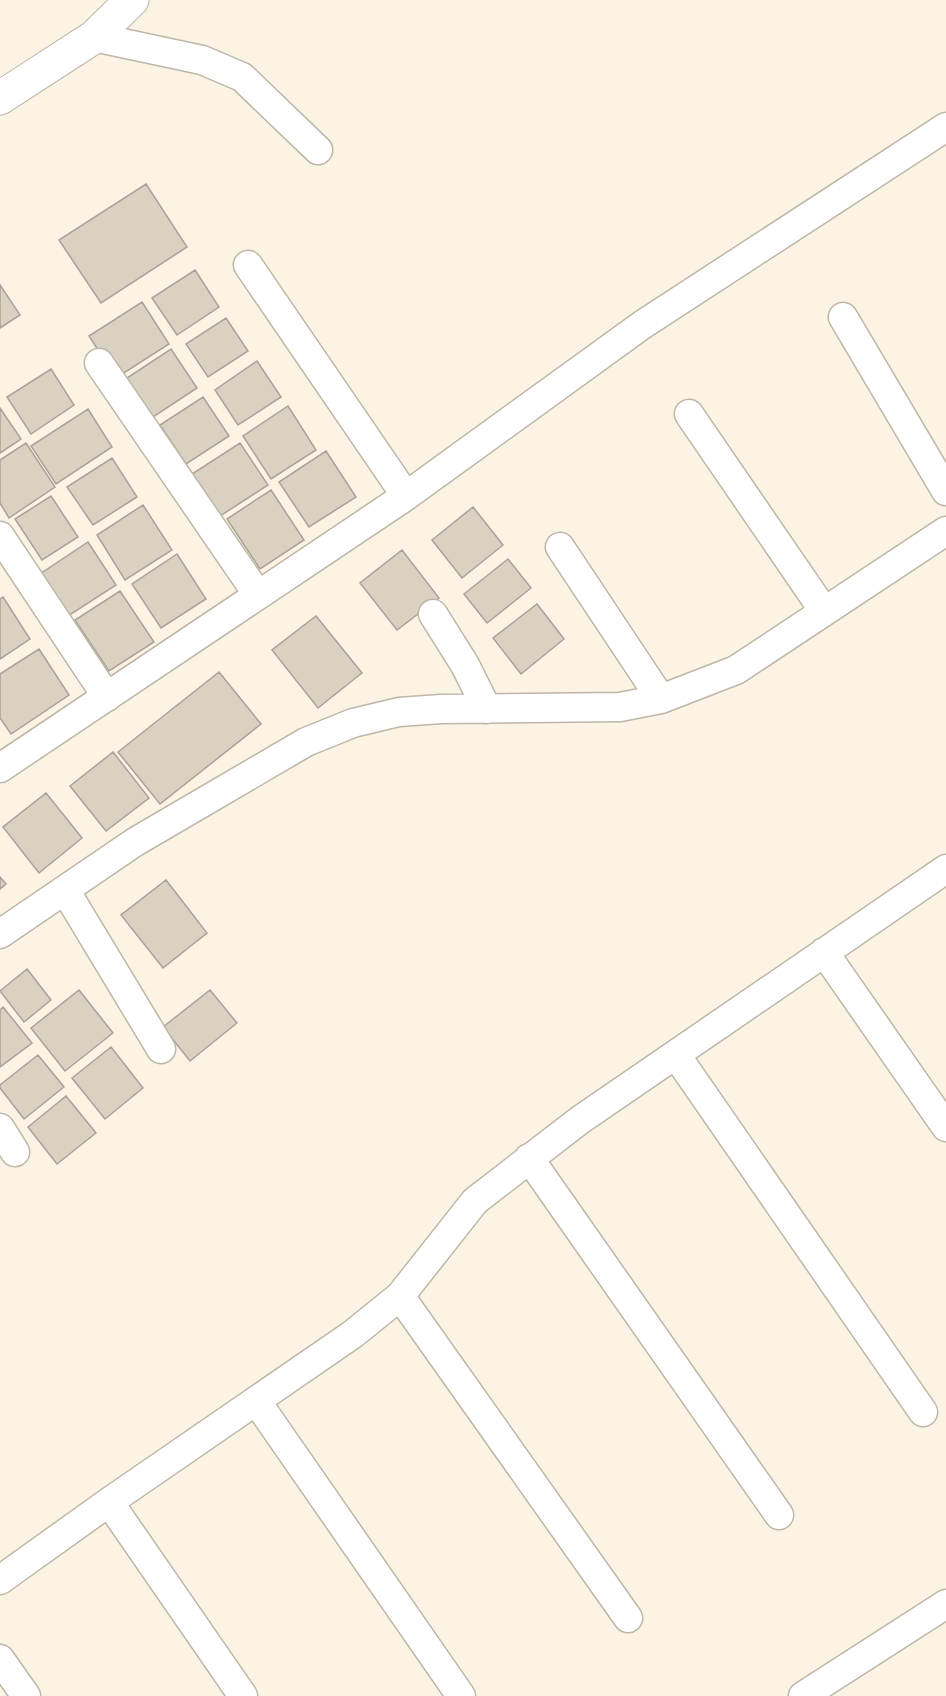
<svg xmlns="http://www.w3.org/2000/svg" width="946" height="1696" font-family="'Roboto Serif',serif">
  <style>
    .building { fill: #d9d1c2; stroke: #aaa294; stroke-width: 1.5 }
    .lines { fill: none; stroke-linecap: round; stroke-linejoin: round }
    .street-casing { stroke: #beb6a7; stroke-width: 31 }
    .secondary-casing { stroke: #beb6a7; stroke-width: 35 }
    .street { stroke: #fff; stroke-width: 28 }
    .secondary { stroke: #fff; stroke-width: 33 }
  </style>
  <rect width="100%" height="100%" fill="#fbf3e4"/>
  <path class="building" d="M146,184l41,63 -86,56 -42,-63z
    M195,270l24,37 -42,28 -25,-37z
    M0,285l20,30 -20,13z
    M142,302l27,42 -53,34 -27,-42z
    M226,318l22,33 -40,26 -22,-33z
    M171,349l26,39 -50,33 -26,-39z
    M257,361l24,36 -43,28 -23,-35z
    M51,369l23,36 -43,29 -24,-37z
    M203,397l26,39 -43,28 -26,-39z
    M288,406l28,44 -45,29 -28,-43z
    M0,408l21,31 -21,14z
    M88,409l24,38 -56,37 -25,-38z
    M26,443l29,44 -46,31 -9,-15v-43z
    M240,443l28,42 -51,33 -28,-42z
    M326,451l30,46 -47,30 -30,-45z
    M112,458l25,39 -44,28 -26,-38z
    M271,490l33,50 -44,29 -33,-50z
    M51,496l27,41 -36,23 -27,-41z
    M143,505l29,45 -47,30 -28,-45z
    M473,507l30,38 -41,33 -30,-38z
    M88,542l28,43 -48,31 -28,-42z
    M402,550l37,48 -42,32 -37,-47z
    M177,554l29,45 -45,29 -29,-44z
    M508,559l23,29 -44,35 -23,-29z
    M120,591l34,51 -45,29 -34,-51z
    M3,597l27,42 -30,20v-60z
    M537,604l27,35 -43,35 -28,-36z
    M316,616l46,57 -44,35 -46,-58z
    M39,649l30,46 -58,39 -11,-16v-44z
    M219,672l42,52 -101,80 -42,-52z
    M113,752l36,46 -43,33 -36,-45z
    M46,793l36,45 -43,35 -36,-46z
    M0,877l6,7 -6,5z
    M166,880l41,53 -44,35 -42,-53z
    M27,969l24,31 -27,22 -24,-31z
    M79,990l34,43 -48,38 -34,-43z
    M210,990l27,33 -47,38 -27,-34z
    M3,1007l29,36 -32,24v-57z
    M111,1047l32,41 -38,31 -33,-41z
    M38,1055l26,32 -40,32 -24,-31v-3z
    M66,1096l30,37 -39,31 -29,-37z"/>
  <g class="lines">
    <g class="street-casing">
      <path id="street" d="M94,37l108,23 40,17 76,73
        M248,265l158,231
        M843,317l103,174
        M99,363l159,232
        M689,414l135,197
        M0,536l107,161
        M560,547l101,152
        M433,614l32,51 22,44
        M0,768l406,-272 236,-171 304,-198
        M65,890l96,159
        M0,934l135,-92 171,-100 47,-19 46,-11 42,-3 179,-2 41,-8 75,-29 210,-139
        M824,952l122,175
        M676,1055l247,357
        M0,1128l15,24
        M529,1158l250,357
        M400,1296l228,322
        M257,1402l204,294
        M109,1502l134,194
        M0,1580l109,-78 244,-168 47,-38 75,-95 105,-81 366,-251
        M0,1659l26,37
        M803,1696l143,-92"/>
    </g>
    <g class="secondary-casing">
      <path id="secondary" d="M0,98l94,-61 38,-37"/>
    </g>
    <use href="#street" class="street"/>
    <use href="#secondary" class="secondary"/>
  </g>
</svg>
